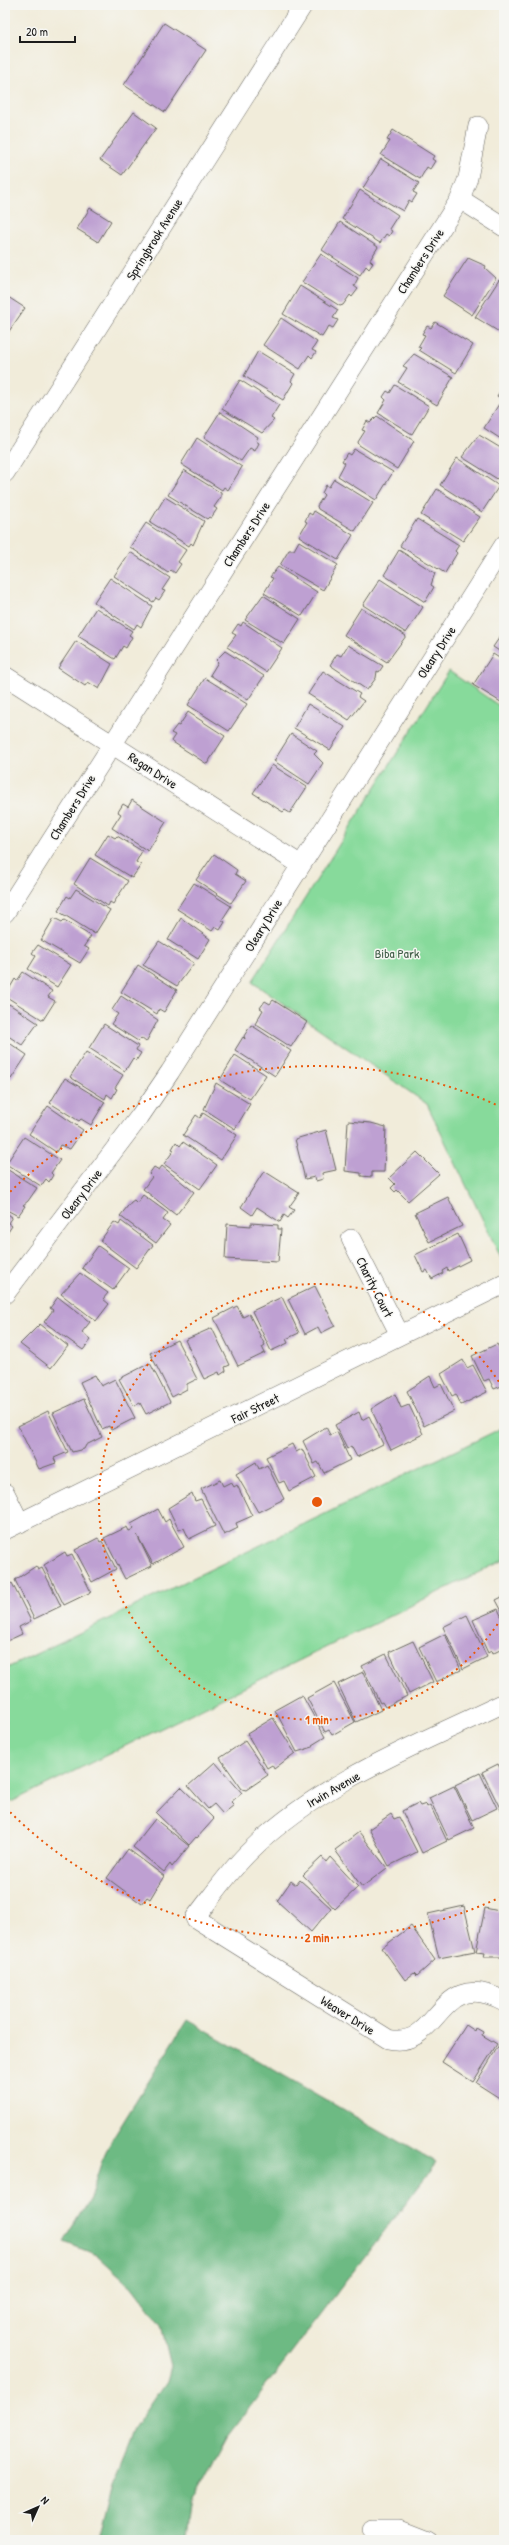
<svg xmlns="http://www.w3.org/2000/svg" width="509" height="2545" font-family="'Patrick Hand',sans-serif">
  <style>
    .green { fill: #87da9b; stroke: #527b5c }
    .forest { fill: #6dba83; stroke: #446b50 }
    .building { fill: #bea0d2 }
    .lines { fill: none; stroke-linecap: round; stroke-linejoin: round }
    .minor-casing { stroke: #67655e; stroke-width: 20 }
    .minor { stroke: #fff; stroke-width: 19 }
    .ring { fill: none; stroke: #e8590c; stroke-width: 2; stroke-dasharray: 2 4 }
    .labels { text-anchor: middle; stroke-width: 3; stroke-linejoin: round; paint-order: stroke }
    .street-label { font-size: 13px; fill: #1c1c1c; stroke: #f6f6f2 }
    .park-label { font-size: 13px; fill: #415e48; stroke: #f6f6f2 }
    .centre { fill: #e8590c; stroke: #f6f6f2; stroke-width: 2 }
    .ring-label { font-size: 12px; text-anchor: middle; font-weight: bold; fill: #e8590c; stroke: #f6f6f2; stroke-width: 3; stroke-linejoin: round; paint-order: stroke }
  </style>
  <rect width="100%" height="100%" fill="#f6f6f2"/>
  <filter id="ink" filterUnits="userSpaceOnUse"><feTurbulence type="fractalNoise" baseFrequency=".025" numOctaves="2"/><feDisplacementMap in="SourceGraphic" scale="8" xChannelSelector="R" yChannelSelector="G"/><feConvolveMatrix kernelMatrix="1 2 1 2 8 2 1 2 1" color-interpolation-filters="sRGB"/></filter>
  <filter id="wash" filterUnits="userSpaceOnUse"><feTurbulence type="fractalNoise" baseFrequency=".012" numOctaves="4" result="noise"/><feDisplacementMap in="SourceGraphic" scale="16" xChannelSelector="R" yChannelSelector="G"/><feGaussianBlur stdDeviation="0.9" result="paint"/><feColorMatrix in="noise" values="0 0 0 0 0 0 0 0 0 0 0 0 0 0 0 0 0 1.4 0 .05"/><feComposite in="paint" operator="in"/></filter>
  <g filter="url(#wash)">
    <rect width="100%" height="100%" fill="#f1ecda"/>
    <path class="green" d="M449,671l55,38v550l-2,1 -75,-156 -175,-122z
      M504,1427v133l-499,245v-136z"/>
    <path class="forest" d="M187,2020l249,143 -209,274 -35,65 -5,38h-89l14,-57 22,-54 33,-48 4,-15 -10,-41 -29,-38 -35,-32 -33,-13 25,-41 16,-50z"/>
    <g id="blocks">
      <path class="building" d="M164,23l42,27 -41,62 -41,-27z
        M134,112l22,16 -34,47 -22,-15z
        M393,130l41,26 -2,3 3,2 -5,8 -3,-2 -7,12 -39,-24 9,-14 -3,-1z
        M381,159l38,24 -6,9 4,2 -5,8 -3,-2 -6,11 -40,-23z
        M360,190l38,25 -9,14 3,2 -3,5 -3,-2 -6,9 -38,-24z
        M90,208l21,13 -13,21 -21,-13z
        M340,222l38,25 -8,13 3,3 -4,6 -3,-3 -6,9 -38,-25z
        M321,254l37,24 -4,8 4,3 -6,8 -2,-2 -7,10 -3,1 -38,-24z
        M468,258l18,8 -1,2 11,10 -24,37 -29,-19z
        M499,280l5,1v54l-29,-18z
        M300,286l38,24 -5,8 5,2 -5,8 -4,-2 -7,11 -39,-23z
        M5,295l20,13 -20,29z
        M281,318l36,24 -5,8 4,2 -4,6 -3,-3 -9,14 -37,-24z
        M435,322l38,23 -17,28 -37,-23 2,-2 -3,-1 7,-12 -3,-1 5,-8 4,2z
        M258,351l37,23 -4,7 2,2 -10,17 -39,-24z
        M414,354l39,23 -16,28 -39,-23 9,-14 -4,-2z
        M240,380l39,25 -8,13 3,2 -12,13 -40,-24z
        M395,385l34,21 -17,28 -34,-21 8,-13 -3,-3 4,-6 3,2z
        M504,385v15l-7,-4z
        M499,404l5,3v34l-20,-13z
        M220,412l38,25 -2,4 3,2 -4,8 -5,-3 -9,13 -37,-24z
        M377,416l37,25 -17,28 -38,-24 -1,-3 7,-11 -3,-1 5,-9 3,2z
        M479,435l25,15v22l-5,8 -37,-23z
        M197,438l45,29 -14,23 -4,-3 -2,3 -41,-26z
        M354,449l39,23 -17,28 -38,-24 7,-13 -3,-2 5,-8 3,2z
        M457,458l42,28 -17,26 -42,-27z
        M184,470l37,23v4l-7,10 3,2 -6,9 -2,-1 -2,2 -39,-24z
        M334,479l39,24 -18,28 -37,-22 -1,-3 7,-11 -2,-2 4,-8 3,2z
        M437,489l43,28 -17,24 -42,-26z
        M165,497l39,24 -11,24 -2,-2 -2,3 -39,-24z
        M314,511l39,24 -15,25 -39,-24 8,-14 -2,-1 4,-8 3,2z
        M417,519l42,26 -4,6 2,2 -12,20 -45,-27z
        M146,523l40,27 -8,12 3,2 -6,9 -4,-3 -3,3 -38,-26z
        M299,541l39,24 -15,25 -43,-25 9,-15h5z
        M399,550l36,23 -4,12 3,2 -9,15 -41,-27z
        M130,552l40,26 -8,12 3,1 -6,9 -3,-2 -3,4 -39,-26z
        M278,567l39,25 -15,24 -38,-23 9,-15 -3,-1z
        M110,578l42,28 -11,21 -4,-3 -3,5 -40,-27z
        M380,579l43,28 -17,26 -43,-28z
        M263,595l37,24 -16,25 -39,-24z
        M96,608l36,23 -3,4 3,2 -6,11 -3,-2 -8,13 -37,-23z
        M361,608l45,28 -19,26 -43,-27z
        M243,622l39,26 -16,24 -39,-25 9,-12 -4,-2 6,-9 3,2z
        M504,631v23l-11,-7z
        M76,641l36,23 -13,25 -11,-7 -3,4 -27,-18z
        M348,645l35,21 -4,6 -2,-1 -1,7 -9,12 -37,-25 7,-11 4,2z
        M225,651l39,25 -16,24 -38,-25 8,-13 -2,-2z
        M493,654l11,7v43l-31,-19z
        M323,671l37,23 -2,3 6,4 -15,19 -41,-26z
        M205,678l42,26 -18,27 -41,-26z
        M308,704l37,23 -15,23 -36,-22z
        M188,712l37,24 -18,28 -36,-23 4,-6 -4,-2 6,-8 2,1z
        M291,734l26,17 -3,3 9,9 -14,21 -35,-23z
        M272,765l35,22 -17,26 -5,-3 -2,2 -30,-19z
        M132,800l34,22 -18,29 -36,-23 9,-14 -3,-2 5,-8 5,3z
        M108,834l7,4 2,-2 25,15 -6,11 5,3 -9,13 -37,-23z
        M214,854l23,16 -2,4 11,7 -15,22 -35,-23z
        M90,858l38,23 -15,23 -3,-2 -2,4 -34,-22z
        M194,883l37,23 -9,14 3,2 -5,8 -5,-3 -3,4 -35,-22z
        M76,889l34,21 -15,24 -37,-23 9,-15 3,2z
        M54,918l8,4 2,-2 27,16 -7,10 5,3 -9,14 -39,-23z
        M181,918l29,21 -12,20 -30,-19z
        M159,941l35,22 -17,23 -34,-21z
        M38,945l33,20 -14,22 -29,-18 8,-13 -4,-3z
        M138,965l39,25 -13,22 -5,-3 -2,5 -36,-22z
        M23,972l29,19 -4,6 7,4 -12,19 -38,-24 10,-17 2,2z
        M121,996l37,24 -12,22 -5,-4 -3,3 -27,-17 7,-10 -6,-4z
        M273,1000l34,22 -16,25 -36,-23 8,-14 -3,-2 5,-7 5,3z
        M9,1004l29,19 -16,22 -17,-11v-24z
        M104,1024l34,22 -2,4 5,3 -5,8 -3,-3 -8,13 -36,-23z
        M251,1025l40,26 -16,25 -40,-26 8,-13 2,2 -1,-3z
        M5,1040l22,15 -16,24 -6,-4z
        M86,1052l37,23 -8,13 2,1 -5,9 -5,-4 -2,5 -35,-22z
        M235,1055l31,20 -16,24 -30,-19z
        M65,1078l40,24 -14,23 -10,-6 -2,2 -29,-18z
        M216,1083l34,21 -15,25 -31,-20z
        M48,1106l35,24 -13,19 -10,-4 -4,7 -27,-18z
        M203,1113l34,22 -16,25 -38,-25 13,-20 4,3z
        M348,1121l23,2 15,4 -2,45h-12v5l-11,-1v-3l-16,-2z
        M326,1130l10,40 -14,3 1,6 -7,2 -1,-4 -10,2 -10,-40z
        M24,1137l36,23 -9,13 2,2 -4,7 -3,-3 -5,7 -35,-22z
        M176,1142l4,4 3,-4 34,23 -17,24 -36,-25 10,-14 -2,-1z
        M417,1152l22,22 -31,27 -11,-11 -2,2 -4,-4 4,-4 -6,-6z
        M162,1166l32,26 -18,23 -33,-26 9,-12 -3,-3 5,-7 5,3z
        M5,1168l32,20 -9,13 -5,4 2,1 -7,10 -13,-7z
        M264,1171l35,22 -10,14 5,3 -6,8 -4,-3 -4,7 -23,-15 -5,8 -11,-8z
        M143,1195l25,18 -5,7 7,5 -14,18 -36,-27 11,-14 3,-2 3,3z
        M448,1197l14,29 -33,16 -14,-29z
        M5,1212l7,5 -4,6 4,3 -6,9z
        M121,1221l32,24 -17,23 -36,-27 14,-19 5,3z
        M251,1223l27,2v4h3l-3,33 -53,-3 2,-35 24,2z
        M458,1234l12,26 -22,11 -1,-3 -5,3 1,2 -11,6 -5,-9 -4,2 -8,-17z
        M98,1246l31,22 -16,22 -31,-22z
        M80,1273l28,20 -5,6 6,5 -13,17 -35,-27z
        M315,1286l20,40 -14,7 -3,-6 -13,7 -17,-35z
        M58,1297l32,25 -8,10 9,8 -8,10 -39,-28 9,-12 -3,-2z
        M282,1297l17,36 -13,6 2,4 -17,8 -19,-40z
        M237,1306l6,11 6,-3 16,31 -3,2 3,6 -27,13 -24,-48z
        M40,1324l28,22 -17,22 -31,-24z
        M212,1328l18,37 -5,2 1,4 -6,4 -1,-3 -15,7 -19,-39z
        M177,1340l20,39 -10,5v5l-15,8 -22,-44z
        M497,1344l4,7 3,-1v35l-10,4 -5,-10 -5,2 -12,-25z
        M463,1360l4,8 6,-3 14,27 -26,13 -5,-11 -4,2 -11,-22z
        M150,1363l20,39 -24,12 -6,-11 -6,3 -15,-27z
        M95,1375l6,11 14,-7 20,39 -24,12 -2,-4 -7,3 -22,-47z
        M430,1376l5,11 6,-3 13,27 -30,15 -17,-35z
        M395,1394l6,14 8,-3 14,29 -32,16 -20,-41z
        M84,1399l18,38 -16,8 -2,4 -12,3 -19,-39z
        M48,1411l20,41 -14,6 2,5 -17,6 -21,-43z
        M359,1412l3,8 7,-4 14,28 -26,13 -6,-11 -4,3 -12,-24z
        M326,1427l4,8 7,-3 13,28 -26,13 -6,-11 -4,2 -11,-23z
        M292,1444l4,8 6,-3 14,28 -27,14 -5,-10 -5,2 -13,-26z
        M256,1462l3,7 8,-4 17,34 -26,13 -22,-38z
        M220,1480l3,6 8,-4 3,5 3,-2 15,31 -16,7 2,5 -14,7 -23,-46z
        M192,1493l3,8 6,-2 14,27 -26,13 -5,-11 -5,2 -11,-22z
        M158,1509l7,13 4,-3 15,28 -31,17 -16,-29 15,31 -27,13 -21,-41 23,-11 2,4 5,-2 -3,-5z
        M98,1538l2,4 2,-1 14,28 -24,13 -17,-32z
        M65,1552l2,4 5,-2 19,38 -27,13 -20,-40z
        M36,1566l2,4 4,-2 19,38 -27,13 -19,-39z
        M5,1580l3,5 4,-2 19,38 -12,6 3,7 -15,7 -2,-4z
        M504,1596v19l-8,-15z
        M498,1609l6,13v26l-12,6 -1,-3 -3,2 -15,-33z
        M467,1615l20,42 -24,12 -20,-42z
        M445,1634l16,36 -25,12 -17,-35z
        M413,1641l20,41 -24,12 -20,-42z
        M386,1654l21,42 -22,11 -3,-5 -2,1 -18,-37z
        M363,1672l18,38 -25,12 -18,-38z
        M334,1683l21,39 -23,13 -3,-5 -4,2 -18,-34z
        M302,1695l23,42 -13,8 1,2 -16,5 -22,-42z
        M273,1718l22,35 -21,16 -2,-4 -5,3 -20,-34z
        M245,1741l23,34 -22,15 -4,-1 -22,-31z
        M215,1762l27,31 -11,9 3,3 -11,9 -9,-10 -6,5 -20,-23z
        M498,1764l2,4 4,-2 -1,48 -21,-42z
        M480,1773l17,35 -25,12 -17,-35z
        M454,1786l20,42 -25,12 -20,-42z
        M181,1787l33,32 -17,19 -1,-1 -7,8 -33,-32z
        M418,1803l2,3 6,-2 1,3 3,-2 17,36 -25,12 -20,-42z
        M391,1814l3,5 5,-2 18,35 -28,14 -20,-37z
        M155,1819l34,27 -17,21 -2,-3 -6,8 -31,-25z
        M359,1832l28,36 -25,19 -27,-37z
        M128,1849l36,27 -14,23 -3,-2 -5,7 -35,-26z
        M322,1857l4,5 4,-5 28,30 -23,22 -32,-34z
        M300,1880l31,28 -20,24 -34,-31 14,-20 5,4z
        M464,1906l11,45 -36,7 -11,-44z
        M485,1908l19,4v45h-20l1,-4 -9,-1z
        M411,1926l24,34 -18,16 -3,-3 -9,7 -23,-32z
        M466,2025l9,6 1,-3 7,4 -1,3 15,9 -24,38 -31,-20z
        M499,2045l5,3v53l-28,-18z"/>
    </g>
  </g>
  <g filter="url(#ink)">
    <use href="#blocks" fill-opacity="0" stroke="#67655e" stroke-width="1"/>
    <g class="lines">
      <g class="minor-casing">
        <path id="minor" d="M460,199l44,28
          M5,473l298,-468
          M5,676l296,189
          M5,913l455,-714 8,-21 10,-52
          M351,1239l49,96
          M5,1294l135,-178 30,-44 334,-527
          M5,1493l15,30
          M5,1530l499,-246
          M504,1703c-87,42 -183,78 -253,147 -21,20 -38,45 -56,68l193,121c53,12 48,-74 116,-38
          M372,2529h27l28,11"/>
      </g>
      <use href="#minor" class="minor"/>
    </g>
  </g>
  <g class="ring">
    <path d="M504 1614A218 218 0 1 1 504 1390"/>
    <path d="M501 1897A436 436 0 0 1 6 1808M6 1196A436 436 0 0 1 501 1107"/>
  </g>
  <g class="labels">
    <g class="street-label">
      <text transform="translate(154 239) rotate(-58)" y="5">Springbrook Avenue</text>
      <text transform="translate(420 261) rotate(-57)" y="5">Chambers Drive</text>
      <text transform="translate(246 534) rotate(-57)" y="5">Chambers Drive</text>
      <text transform="translate(436 652) rotate(-57)" y="5">Oleary Drive</text>
      <text transform="translate(153 770) rotate(33)" y="5">Regan Drive</text>
      <text transform="translate(72 807) rotate(-58)" y="5">Chambers Drive</text>
      <text transform="translate(263 925) rotate(-58)" y="5">Oleary Drive</text>
      <text transform="translate(81 1194) rotate(-53)" y="5">Oleary Drive</text>
      <text transform="translate(375 1287) rotate(63)" y="5">Charity Court</text>
      <text transform="translate(255 1408) rotate(-26)" y="5">Fair Street</text>
      <text transform="translate(333 1789) rotate(-30)" y="5">Irwin Avenue</text>
      <text transform="translate(348 2015) rotate(32)" y="5">Weaver Drive</text>
    </g>
    <g class="park-label">
      <text x="397" y="958">Biba Park</text>
    </g>
  </g>
  <circle cx="317" cy="1502" r="6" class="centre"/>
  <g class="ring-label">
    <text x="317" y="1724">1 min</text>
    <text x="317" y="1942">2 min</text>
  </g>
  <rect width="509" height="2545" fill="none" stroke="#f6f6f2" stroke-width="20"/>
  <g transform="translate(38 2507) rotate(45)" stroke="#f6f6f2" stroke-width="3" paint-order="stroke">
  <path d="M0-3L7 15L0 10L-7 15Z" fill="#1c1c1c"/>
  <text y="-6" font-size="11" font-weight="bold" text-anchor="middle" fill="#1c1c1c">N</text>
  </g>
  <path d="M20 36v6h55v-6" fill="none" stroke="#1c1c1c" stroke-width="2"/>
  <text x="26" y="36" font-size="12" fill="#1c1c1c" stroke="#f6f6f2" stroke-width="3" paint-order="stroke">20 m</text>
</svg>
